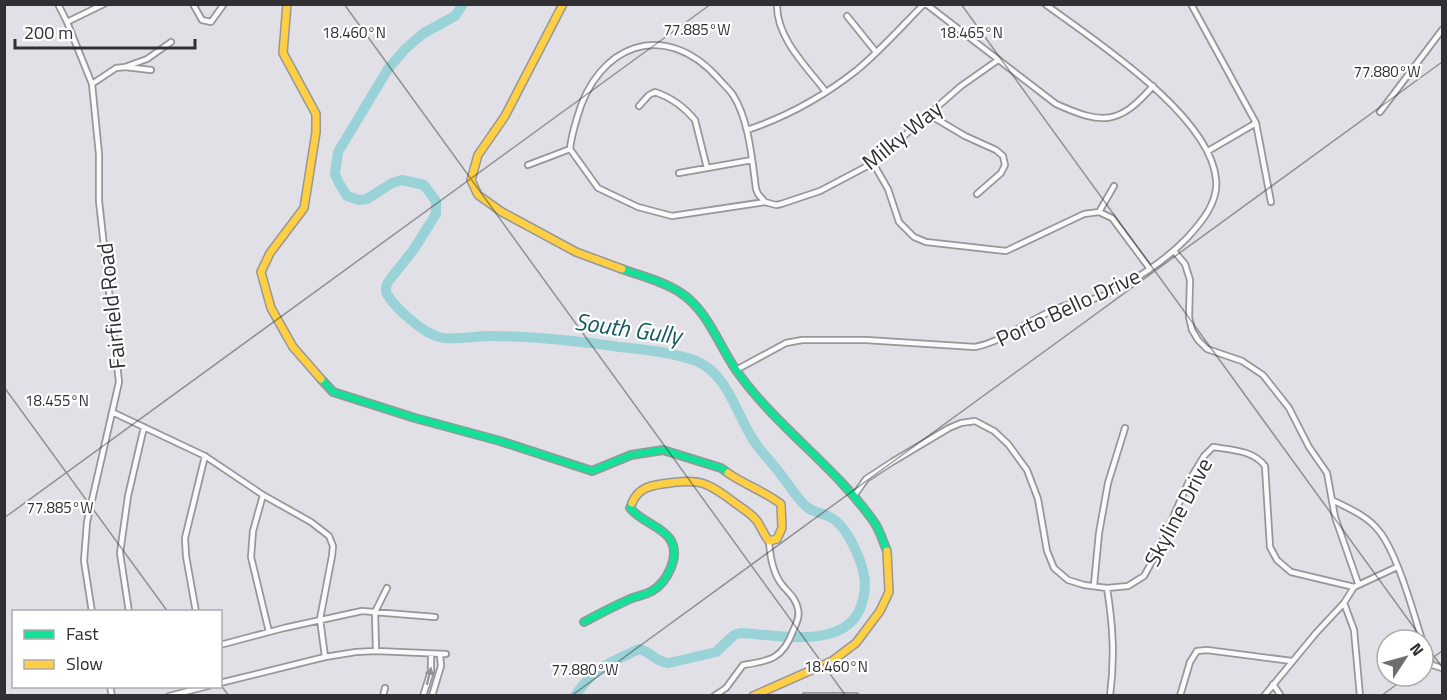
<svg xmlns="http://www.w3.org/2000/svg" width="1447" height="700" font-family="'Titillium Web',sans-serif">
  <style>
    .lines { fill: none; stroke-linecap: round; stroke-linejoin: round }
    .river { stroke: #99d2d7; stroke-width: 10 }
    .street-casing { stroke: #97979b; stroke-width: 8 }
    .fast-casing { stroke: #97979b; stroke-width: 10 }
    .slow-casing { stroke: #97979b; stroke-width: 10 }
    .street { stroke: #fafafb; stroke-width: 4.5 }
    .fast { stroke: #16e098; stroke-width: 7 }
    .slow { stroke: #ffcf43; stroke-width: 7 }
    .oneway { fill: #959598 }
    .ticks { fill: none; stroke: #303034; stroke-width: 1.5; stroke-opacity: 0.45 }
    .labels { text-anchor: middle; stroke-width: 4.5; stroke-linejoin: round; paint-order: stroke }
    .street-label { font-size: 22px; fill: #303034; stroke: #fff }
    .water-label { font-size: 24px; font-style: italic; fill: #155b5f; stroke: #fff }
    .ticks-label { font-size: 15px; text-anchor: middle; fill: #303034; stroke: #fff; stroke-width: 4.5; stroke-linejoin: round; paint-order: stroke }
  </style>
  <rect width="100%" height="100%" fill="#e0e0e6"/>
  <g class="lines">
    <path class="river" d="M463,4l-8,12 -31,17 -19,16 -17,20 -50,83 -3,22 4,9 8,13 12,4 8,-1 25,-16 10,-3 22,5 12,16v13l-22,35 -26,33c-2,4 -3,8 -1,12 8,14 36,39 52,43 16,4 34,-1 50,-1 44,0 88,5 131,11 26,3 52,5 76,14 33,13 41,57 60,83 8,11 18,21 26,32 8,10 15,23 26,32 6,4 13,5 20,8 14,6 22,22 28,35 8,18 12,33 6,52 -13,48 -83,32 -121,30l-7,2 -18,17 -47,11c-12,0 -19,-12 -30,-14 -31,15 -44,17 -64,47"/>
    <g class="street-casing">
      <path id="street" d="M58,4l9,18 25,62 7,70v47l20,181 -32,140 -3,39 8,51
        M193,4l9,16 9,2 13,-18
        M777,4c-1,34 30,63 49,88
        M926,4l130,100c47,21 63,21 97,-18
        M1191,4l65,119 15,79
        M847,16l29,36
        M67,22l37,-18
        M125,67l26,3
        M92,84l24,-16 9,-1 22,-8 24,-17
        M639,106l10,-11 6,-3c15,5 30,16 40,28l12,48
        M1380,112l62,-82
        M928,114l37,22 31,14 7,6 2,9 -4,8 -24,21
        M747,130c39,-13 77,-34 110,-60 24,-20 45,-44 67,-66
        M1208,151l48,-28
        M873,163l15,26 11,33 15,15 12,5 80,9 78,-37 15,-2 13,6 38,51
        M528,165l42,-16
        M679,173l73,-13
        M765,202l-7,-8 -2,-5c-4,-30 -7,-69 -23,-94 -4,-6 -10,-11 -15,-17 -54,-60 -121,-33 -141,40 -3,10 -6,20 -7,31l28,39 40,19 34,9 93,-14 11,3 5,-1 39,-13 53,-28 88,-77 37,-26
        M1099,212l15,-26
        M1174,251l11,13 5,16 -1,37 3,13 6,10 9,9 35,12 21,14 26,33 20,39 18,26 8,44 23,66
        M736,370l50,-27 16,-3h64l109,7c31,-6 57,-30 86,-40 14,-5 30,-6 44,-12 28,-13 61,-35 82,-57 14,-15 32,-36 29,-59 -6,-64 -121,-138 -171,-175
        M112,412l93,44 58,39 48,27 18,14 4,10 -1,10 -12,63 5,38
        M263,495l-10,36 -2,26 18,75
        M854,496l12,-17 26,-17 57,-34 12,-5 14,-2 19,10 14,13 19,26 11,29 9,52 7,17 14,12 16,5 23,3 21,-2 16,-10 14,-25 31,-70 15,-25 9,-9c18,3 40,3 52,19l5,81 7,13 14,12 63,15
        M1332,500c16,8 36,16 47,31 18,22 34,80 43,109
        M1094,585l5,-52 9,-50 17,-55
        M1107,588c6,38 8,69 3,108
        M1344,603l10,27 6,66
        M129,612l-9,-59 8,-57 16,-69
        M196,612l-10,-56 -1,-18 20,-82
        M1423,642l9,23 10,3
        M220,645l64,-17 78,-17 73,6
        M376,651l-1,-39 12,-24
        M220,683l105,-26 31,-5 20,-1 70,3
        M1273,684l8,12
        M110,686l2,10
        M169,696l39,-10
        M383,696l2,-8
        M423,696l8,-25v-16
        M432,696l9,-30 -1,-11
        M714,696l12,-8 17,-23c28,-4 40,-7 50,-34 3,-7 7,-14 5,-22 -2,-12 -12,-18 -18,-27 -8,-12 -10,-26 -11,-41
        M805,696h51
        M1180,696l10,-34 7,-11 10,-1 85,11
        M1264,696l52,-63 28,-30 10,-16 43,-20"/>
    </g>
    <g class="fast-casing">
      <path id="fast" d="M622,269c19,7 41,12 59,24 27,18 37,51 55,77 39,56 99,96 138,152 6,8 9,20 13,29
        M321,379l12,13 82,26 85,23 92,30 39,-16 32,-5 58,18 7,5
        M584,622c15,-8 30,-16 46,-23 7,-3 15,-4 22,-8 15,-9 29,-35 18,-52 -10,-14 -29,-17 -40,-31l2,-5"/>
    </g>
    <g class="slow-casing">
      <path id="slow" d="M287,4l-4,49 33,61v18l-12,76 -34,45 -9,19 10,36 22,39 28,32
        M563,4l-58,112 -27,39 -7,25 7,15 24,17 74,40 46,17
        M632,503c6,-14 16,-17 30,-19 37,-6 44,-3 73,19 8,6 16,10 22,18 4,6 7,14 12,20l8,-2 5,-11 -1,-24c-17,-13 -36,-19 -53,-31
        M753,696l79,-35 24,-18 24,-32 9,-19 -2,-41"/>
    </g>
    <use href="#street" class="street"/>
    <use href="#fast" class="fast"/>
    <use href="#slow" class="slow"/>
  </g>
  <defs><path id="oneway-solid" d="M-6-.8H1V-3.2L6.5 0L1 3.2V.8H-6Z" transform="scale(1.5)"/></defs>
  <use class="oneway" href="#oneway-solid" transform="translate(429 676) rotate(-76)"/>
  <path class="ticks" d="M344,4l502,692M961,4l462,636M4,387l164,225M4,518l707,-514M1423,641l19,26M1423,665l19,-14M220,684l9,12M571,696l871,-634M1381,696l27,-20"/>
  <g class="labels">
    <g class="street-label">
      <text transform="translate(902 135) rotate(-39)" y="8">Milky Way</text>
      <text transform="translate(111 306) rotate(-96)" y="8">Fairfield Road</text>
      <text transform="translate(1068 307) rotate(-25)" y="8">Porto Bello Drive</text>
      <text transform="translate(1178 512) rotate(-62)" y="8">Skyline Drive</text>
    </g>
    <g class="water-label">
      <text transform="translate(628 329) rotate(8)" y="8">South Gully</text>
    </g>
  </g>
  <g class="ticks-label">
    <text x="697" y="35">77.885°W</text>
    <text x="354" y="38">18.460°N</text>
    <text x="971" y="38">18.465°N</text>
    <text x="1387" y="77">77.880°W</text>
    <text x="57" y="406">18.455°N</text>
    <text x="60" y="513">77.885°W</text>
    <text x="836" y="672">18.460°N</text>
    <text x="585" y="675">77.880°W</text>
  </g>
  <rect width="1447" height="700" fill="none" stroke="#303034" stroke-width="12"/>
  <rect x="12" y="610" width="210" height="78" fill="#ffffff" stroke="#acacae" stroke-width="1.5"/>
  <rect x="24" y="630" width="30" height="9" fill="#16e098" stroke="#acacae" stroke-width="1.5"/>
  <text x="66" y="640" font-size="18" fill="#303034">Fast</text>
  <rect x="24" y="660" width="30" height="9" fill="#ffcf43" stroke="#acacae" stroke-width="1.5"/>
  <text x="66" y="670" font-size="18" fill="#303034">Slow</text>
  <g transform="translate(1405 658) rotate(54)"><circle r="28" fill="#ffffff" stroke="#acacae" stroke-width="1.5"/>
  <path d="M0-4.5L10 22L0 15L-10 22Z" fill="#6e6e72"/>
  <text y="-9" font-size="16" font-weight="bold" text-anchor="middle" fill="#303034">N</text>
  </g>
  <path d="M15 39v9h180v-9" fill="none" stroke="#303034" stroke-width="3"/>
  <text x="24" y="39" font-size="18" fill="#303034" stroke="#ffffff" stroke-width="4.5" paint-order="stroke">200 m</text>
</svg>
